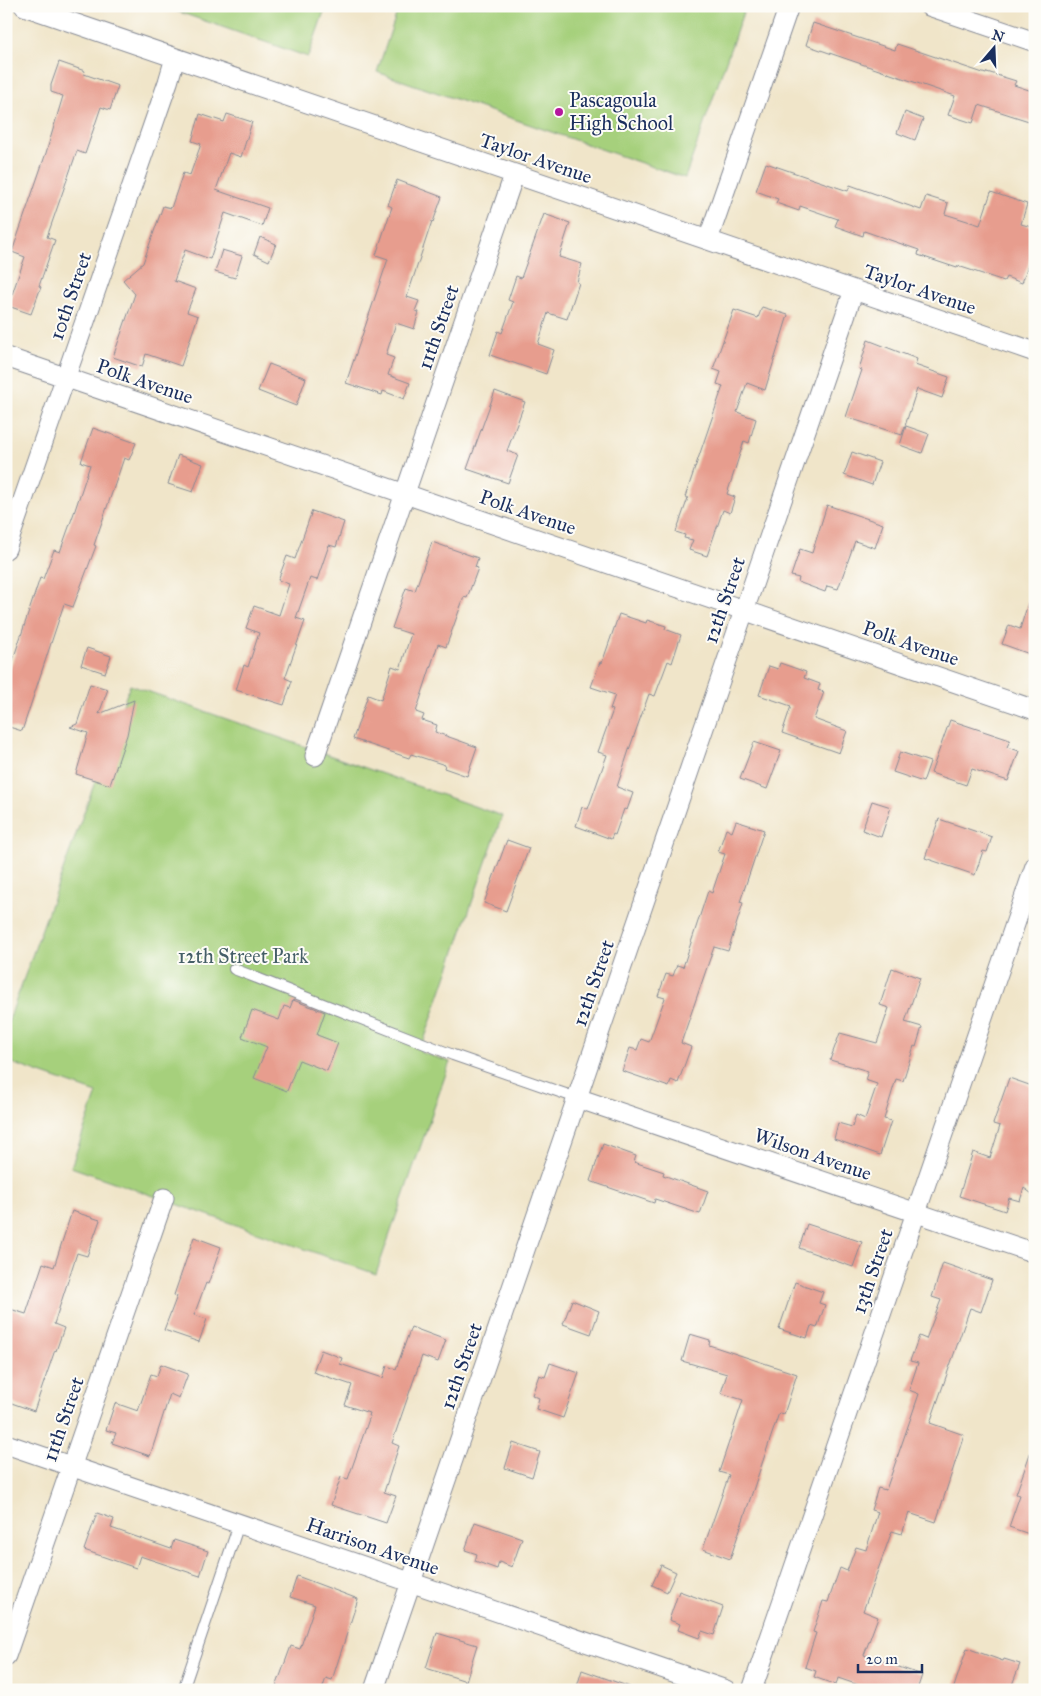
<svg xmlns="http://www.w3.org/2000/svg" width="1041" height="1696" font-family="'IM FELL Great Primer',serif">
  <style>
    .green { fill: #a6d07c; stroke: #60806d }
    .building { fill: #e79d8e }
    .lines { fill: none; stroke-linecap: round; stroke-linejoin: round }
    .service-casing { stroke: #868a94; stroke-width: 12 }
    .minor-casing { stroke: #868a94; stroke-width: 21 }
    .service { stroke: #fff; stroke-width: 10 }
    .minor { stroke: #fff; stroke-width: 19 }
    .poi-dot { fill: #b5179e; stroke: #fdfcf7; stroke-width: 2 }
    .labels { text-anchor: middle; stroke-width: 4; stroke-linejoin: round; paint-order: stroke }
    .poi-label { font-size: 20px; fill: #1b2f5e; stroke: #fdfcf7; text-anchor: start }
    .street-label { font-size: 20px; fill: #1b2f5e; stroke: #fdfcf7 }
    .park-label { font-size: 20px; fill: #455f67; stroke: #fdfcf7 }
  </style>
  <rect width="100%" height="100%" fill="#fdfcf7"/>
  <filter id="ink" filterUnits="userSpaceOnUse"><feTurbulence type="fractalNoise" baseFrequency=".02" numOctaves="2"/><feDisplacementMap in="SourceGraphic" scale="10" xChannelSelector="R" yChannelSelector="G"/><feConvolveMatrix kernelMatrix="1 2 1 2 8 2 1 2 1" color-interpolation-filters="sRGB"/></filter>
  <filter id="wash" filterUnits="userSpaceOnUse"><feTurbulence type="fractalNoise" baseFrequency=".0096" numOctaves="4" result="noise"/><feDisplacementMap in="SourceGraphic" scale="20" xChannelSelector="R" yChannelSelector="G"/><feGaussianBlur stdDeviation="1.12" result="paint"/><feColorMatrix in="noise" values="0 0 0 0 0 0 0 0 0 0 0 0 0 0 0 0 0 1.4 0 .05"/><feComposite in="paint" operator="in"/></filter>
  <g filter="url(#wash)">
    <rect width="100%" height="100%" fill="#f0e5c9"/>
    <path class="green" d="M162,6h164l-18,51z
      M399,6h344l2,1 -60,171 -308,-106z
      M130,685l372,131 -82,236 30,10 -74,212 -305,-107 26,-74 -91,-32v-33z"/>
    <g id="blocks">
      <path class="building" d="M813,23l82,27 2,-6 89,30 1,-2 29,9 -2,4 21,7v31l-56,-18 -6,18 -25,-8 7,-19 -149,-51z
        M59,62l26,9 -1,3 34,12 -8,24 -9,-3 -16,47 -8,-3 -30,86 8,3 -16,46 2,1 -10,27 -23,-8 17,-49 -13,-5 34,-99 17,-57 -12,-4v-7z
        M905,112l18,7 -8,21 -18,-7z
        M200,114l24,8 3,-8 25,8 -11,35 -12,-4 -13,37 52,18 -6,18 -37,-13 -15,46 -25,-9 -11,31 22,8 -9,23 11,4 -17,50 -35,-12 -4,13 -29,-10 22,-63 -12,-14 20,-17 20,-57 8,2 12,-35 7,2 11,-31 -9,-3z
        M766,163l82,28 2,-6 71,25 5,-14 22,7 -3,11 35,11 11,-33 36,12 -6,20 14,4v16l-13,39 -16,-6 -2,4 -46,-15 -1,2 -39,-13 1,-5 -55,-19 -1,5 -28,-10 3,-7 -38,-13 -1,5 -23,-8 2,-4 -22,-8z
        M397,180l45,17 -9,25 -1,-1 -25,76 12,4 -4,10 4,1 -5,17 -18,-6 -10,32 8,3 -6,17 22,8 -6,16 -21,-8 -1,4 -36,-12 42,-124 -12,-4 16,-48 -4,-2z
        M544,214l26,9 -11,34 23,7 -5,18 2,1 -12,36 -19,-6 -10,31 16,6 -8,24 -56,-19 8,-24 4,2 11,-31 -5,-2 8,-24 5,2z
        M260,237l16,7 -7,17 -15,-7z
        M222,250l20,6 -7,22 -20,-6z
        M762,307l26,8 -23,75 -18,-7 -10,29 19,7 -7,24 -5,-2 -17,53 8,3 -5,16 -7,-3 -16,46 -18,-6 4,-10 -9,-2 1,-3 -9,-3 12,-34 -3,-1 38,-111 -6,-2 4,-12 -8,-3 21,-59 24,8z
        M868,340l49,19 -2,6 34,12 -7,21 -25,-9 -15,46 -56,-18 16,-47 -3,-1z
        M269,364l37,14 -10,28 -38,-15z
        M495,391l30,11 -18,49 11,4 -10,28 -41,-14z
        M906,426l23,8 -7,19 -22,-8z
        M93,428l43,15 -7,17 -5,-2 -30,87 2,1 -23,61 -9,-3 -42,127 -16,-5v-45l34,-103 3,1 11,-29 6,2 15,-42 15,-45 -9,-3z
        M852,452l28,10 -8,23 -28,-10z
        M178,455l25,9 -10,28 -25,-8z
        M827,505l56,19 -8,24 -20,-7 -17,48 -11,-3 -2,6 -27,-10 1,-4 -8,-2 9,-27 12,4z
        M312,511l32,11 -8,25 -7,-2 -12,35 -7,-2 -14,40 9,3 -20,57 7,3 -8,24 -48,-15 8,-25 4,2 11,-34 -13,-5 8,-22 25,9 10,-31 -11,-4 9,-24 8,3z
        M432,542l46,16 -3,9 3,1 -11,30 -3,-1 -18,50 -8,-3 -22,68 8,3 -2,5 15,5 -2,7 42,15 -10,29 -23,-8 1,-3 -34,-11 -2,4 -56,-19 15,-44 13,5 11,-34 8,3 11,-35 -19,-6 14,-40 9,3z
        M1031,594h4v62l-33,-12 7,-19 11,4z
        M619,614l27,9 1,-3 19,6 -1,3 16,6 -9,28 -4,-2 -13,35 -6,-2 -19,53 -13,40 16,6 -6,17 -3,-1 -9,26 -2,-1 -2,5 -35,-13 6,-19 6,2 19,-54 -9,-3 15,-42 -3,-1 5,-14 -24,-8 9,-25 2,1z
        M87,648l24,8 -6,17 -24,-8z
        M780,663l26,9 -2,6 16,6 -2,6 6,2 -10,27 33,12 -8,22 -57,-20 9,-27 -32,-11 10,-29 9,3z
        M90,684l18,5 -9,25 35,-14 -7,35 -17,50 -34,-11 12,-41 -18,-6 7,-3z
        M950,720l60,20 -3,7 12,4 -11,30 -36,-12 -6,16 -35,-12z
        M754,742l27,9 -14,38 -27,-10z
        M900,752l30,10 -7,20 -30,-10z
        M872,801l19,6 -10,30 -19,-7z
        M939,819l53,18 -5,15 -4,-1 -8,24 -50,-17z
        M736,821l28,9 -24,72 3,1 -15,48 -14,-4 -33,96 10,4 -13,36 -7,-3 -2,7 -47,-16 8,-23 7,2 4,-11 8,3 16,-44 -7,-2 8,-22 7,2 4,-11 6,2 25,-76 4,2 13,-39 -7,-2 8,-23 6,3z
        M507,840l22,8 -23,63 -22,-8z
        M892,968l28,10 -15,44 17,5 -6,20 -2,-1 -11,35 -7,-2 -12,40 7,2 -11,34 -46,-16 4,-16 14,4 4,-12 9,4 12,-35 -12,-4 3,-9 -38,-11 10,-27 37,10 12,-35 -9,-3z
        M293,1000l32,12 -8,23 21,8 -11,28 -28,-11 -12,31 -33,-13 13,-31 -25,-10 10,-27 27,10 5,-14 6,2z
        M1009,1078l26,9v109l-11,-8 -4,13 -11,-3 -4,13 -46,-15 14,-44 17,6 10,-32 -7,-2z
        M603,1144l33,12 -2,6 30,10 -1,3 45,16 -8,23 -45,-15 -1,4 -64,-22z
        M72,1211l28,9 -13,36 -10,-3 -23,71 10,4 -8,23 -1,-1 -21,61 -28,-10v-81l4,-11 16,5 17,-51 11,4z
        M807,1224l55,18 -9,25 -54,-19z
        M194,1237l27,10 -13,37 -2,-1 -12,32 13,4 -8,23 -35,-12 13,-34 -3,-1z
        M943,1263l49,17 -11,32 -11,-4 -40,115 34,12 -28,87 -27,-9 -7,21 -10,-3 -29,80 15,6 -14,38 58,20 -5,15h-44l-35,-12 -2,7 -22,-8 2,-6 -11,-4 11,-34 -3,-1 10,-31 5,1 12,-34 7,3 9,-24 10,3 12,-38 -7,-2 7,-22 8,2 33,-96 -10,-4 9,-27 -8,-2 9,-25 7,3 15,-39 -9,-3z
        M795,1282l28,10 -4,11 6,2 -8,23 -6,-2 -4,12 -28,-9z
        M572,1300l27,11 -8,23 -28,-10z
        M411,1327l35,13 -8,22 -16,-6 -30,87 7,3 -15,46 12,4 -10,27 -55,-18 10,-28 7,2 22,-63h-2l1,-3 -24,-8 7,-20 -39,-13 8,-22 21,8 -2,6 43,14 4,-12 9,3z
        M690,1334l20,6 -1,5 88,29 -13,40 -5,-1 -49,146 -27,-10 26,-74 -10,-3 24,-72 -22,-7 6,-19 -45,-13z
        M550,1363l29,10 -16,45 -27,-9 3,-11 -7,-3 7,-20 6,2z
        M161,1364l27,10 -9,24 -9,-4 -20,62 -38,-13 4,-10 -10,-3 9,-27 23,8 13,-37 6,2z
        M513,1443l27,9 -8,25 -27,-9z
        M1032,1448h3v88l-26,-9 11,-32 -4,-1z
        M97,1513l17,6 -3,9 60,21 3,-9 34,11 -8,25 -60,-20 -4,12 -52,-18z
        M475,1522l47,16 -10,29 -13,-5 -2,7 -22,-8 2,-7 -12,-4z
        M661,1565l15,7 -9,20 -15,-7z
        M297,1576l61,23 -26,81 -6,-2 -4,12h-47l16,-44 9,3 15,-44 -25,-8z
        M679,1591l44,16 -9,28 -12,-4 -3,7 -21,-8 2,-6 -11,-4z
        M437,1633l40,12 -11,36 -40,-13z
        M967,1648l36,13 1,-2 16,5 -10,26h-57z
        M582,1670l48,17v3h-54z"/>
    </g>
  </g>
  <g filter="url(#ink)">
    <use href="#blocks" fill-opacity="0" stroke="#868a94" stroke-width="1"/>
    <g class="lines">
      <g class="service-casing">
        <path id="service" d="M234,969l219,86 124,43
          M183,1690l56,-166"/>
      </g>
      <g class="minor-casing">
        <path id="minor" d="M24,6l1011,346
          M929,6l106,36
          M708,240l81,-234
          M6,357l1029,353
          M6,549l162,-467 7,-24
          M315,756l199,-581
          M577,1098l458,155
          M6,1444l720,246
          M6,1656l158,-458
          M374,1690l480,-1400
          M752,1690l283,-824"/>
      </g>
      <use href="#service" class="service"/>
      <use href="#minor" class="minor"/>
    </g>
  </g>
  <circle class="poi-dot" cx="559" cy="112" r="5"/>
  <g class="labels">
    <g class="poi-label">
      <text x="569" y="107">Pascagoula<tspan x="569" dy="23">High School</tspan></text>
    </g>
    <g class="street-label">
      <text transform="translate(536 158) rotate(19)" y="7">Taylor Avenue</text>
      <text transform="translate(920 289) rotate(19)" y="7">Taylor Avenue</text>
      <text transform="translate(70 296) rotate(-71)" y="7">10th Street</text>
      <text transform="translate(438 327) rotate(-71)" y="7">11th Street</text>
      <text transform="translate(145 381) rotate(19)" y="7">Polk Avenue</text>
      <text transform="translate(528 512) rotate(19)" y="7">Polk Avenue</text>
      <text transform="translate(724 600) rotate(-71)" y="7">12th Street</text>
      <text transform="translate(911 643) rotate(19)" y="7">Polk Avenue</text>
      <text transform="translate(593 983) rotate(-71)" y="7">12th Street</text>
      <text transform="translate(813 1154) rotate(19)" y="7">Wilson Avenue</text>
      <text transform="translate(872 1271) rotate(-71)" y="7">13th Street</text>
      <text transform="translate(461 1366) rotate(-71)" y="7">12th Street</text>
      <text transform="translate(63 1419) rotate(-71)" y="7">11th Street</text>
      <text transform="translate(373 1546) rotate(19)" y="7">Harrison Avenue</text>
    </g>
    <g class="park-label">
      <text x="243" y="963">12th Street Park</text>
    </g>
  </g>
  <rect width="1041" height="1696" fill="none" stroke="#fdfcf7" stroke-width="25"/>
  <g transform="translate(994 48) rotate(19)" stroke="#fdfcf7" stroke-width="4" paint-order="stroke">
  <path d="M0-4L9 19L0 12L-9 19Z" fill="#1b2f5e"/>
  <text y="-8" font-size="14" font-weight="bold" text-anchor="middle" fill="#1b2f5e">N</text>
  </g>
  <path d="M858 1664v8h64v-8" fill="none" stroke="#1b2f5e" stroke-width="2.5"/>
  <text x="866" y="1664" font-size="15" fill="#1b2f5e" stroke="#fdfcf7" stroke-width="4" paint-order="stroke">20 m</text>
</svg>
